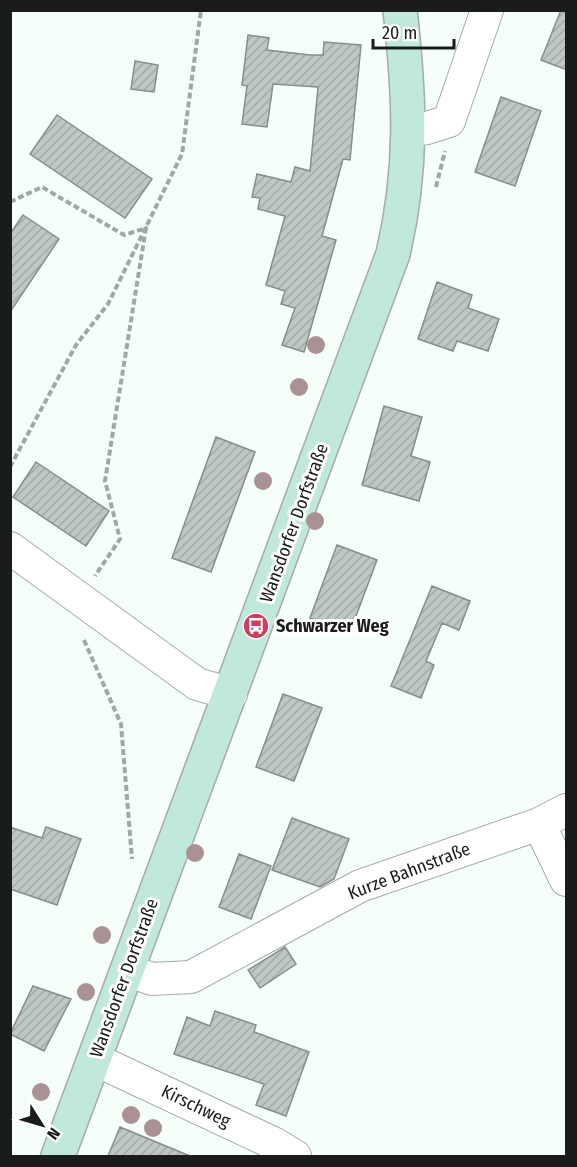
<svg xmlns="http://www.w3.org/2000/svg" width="577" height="1167" font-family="'Fira Sans Condensed',sans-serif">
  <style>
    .building { fill: url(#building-hatch); stroke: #868d8a; stroke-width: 1.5 }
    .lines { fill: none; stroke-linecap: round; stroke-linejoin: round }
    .street-casing { stroke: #a4aba8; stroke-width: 34 }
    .secondary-casing { stroke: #a4aba8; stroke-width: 36 }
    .path { stroke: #a1a7a4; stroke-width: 4; stroke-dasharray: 6 3; stroke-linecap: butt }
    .street { stroke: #fff; stroke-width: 32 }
    .secondary { stroke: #c1e8dc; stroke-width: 33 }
    .tree { fill: #aa9193 }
    .labels { text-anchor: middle; stroke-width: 6; stroke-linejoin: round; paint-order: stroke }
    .street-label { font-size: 18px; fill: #191c1b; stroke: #fff }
    .poi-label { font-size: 18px; font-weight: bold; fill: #191c1b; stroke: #fff; text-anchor: start }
  </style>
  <defs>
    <pattern id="building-hatch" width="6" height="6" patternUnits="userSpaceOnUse" patternTransform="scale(1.5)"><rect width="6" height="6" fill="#bfc7c4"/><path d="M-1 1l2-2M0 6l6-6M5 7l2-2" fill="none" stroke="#a4aaa8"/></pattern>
  </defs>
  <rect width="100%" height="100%" fill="#f6fefa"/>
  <path class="building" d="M561,10h6v60l-26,-10z
    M248,35l21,3 -2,12 43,5h13l1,-13 37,3 -11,115 -7,-1 -21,77 14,4 -32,112 -22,-7 13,-37 -14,-4 4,-13 -19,-6 19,-69 -27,-7 2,-11 -8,-1 5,-23 34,8 4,-15 15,4 8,-84 -45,-3 -6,43 -25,-3 5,-38 -5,-1z
    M135,61l23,4 -4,27 -23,-3z
    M501,97l40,14 -26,75 -40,-14z
    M57,115l95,64 -27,39 -95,-64z
    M23,215l36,24 -49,73v-78z
    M437,282l35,13 -4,13 31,11 -11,32 -31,-10 -4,10 -35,-12z
    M384,406l38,11 -11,39 19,6 -11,39 -57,-16z
    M216,437l39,15 -44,120 -39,-14z
    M36,462l73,49 -23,35 -73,-49z
    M337,545l40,15 -27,72 -40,-14z
    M432,586l38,15 -11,29 -17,-7 -16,38 8,4 -13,33 -30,-12z
    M283,694l39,14 -28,73 -38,-14z
    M292,818l57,21 -15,40 -14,8 -48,-17z
    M10,827l32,11 4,-11 35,12 -24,66 -47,-16z
    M239,854l32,12 -20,53 -32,-12z
    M285,947l11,17 -36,24 -12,-18z
    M33,986l38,13 -27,52 -34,-17z
    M215,1011l41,14 -2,7 55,20 -23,64 -30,-11 8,-21 -90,-30 13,-37 23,9z
    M120,1127l70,29h-82z"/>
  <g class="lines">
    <g class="street-casing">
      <path id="street" d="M410,130l17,-2 22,-7 38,-111
        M10,548l187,136 34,10
        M539,824l27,56
        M127,970l25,9 39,-2 169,-91 179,-62 27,-14
        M94,1059l181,85 20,12"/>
    </g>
    <g class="secondary-casing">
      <path id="secondary" d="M58,1156l335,-902c20,-86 17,-156 7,-244"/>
    </g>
    <path class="path" d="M436,187l9,-36
      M10,202l32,-15 82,48 22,-7 -41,253 15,58 -25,37
      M10,467l66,-122 32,-41 74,-150 19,-144
      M84,640l37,84 11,135"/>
    <use href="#street" class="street"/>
    <use href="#secondary" class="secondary"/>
  </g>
  <g class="tree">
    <circle cx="316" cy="345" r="9"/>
    <circle cx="299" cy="387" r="9"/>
    <circle cx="263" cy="481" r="9"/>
    <circle cx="315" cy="521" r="9"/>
    <circle cx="195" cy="853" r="9"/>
    <circle cx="102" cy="935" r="9"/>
    <circle cx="86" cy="992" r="9"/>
    <circle cx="41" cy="1092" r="9"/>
    <circle cx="131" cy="1115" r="9"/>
    <circle cx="153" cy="1128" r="9"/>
  </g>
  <defs>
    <g id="bus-disc" transform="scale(1.35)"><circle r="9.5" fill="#cd3e5f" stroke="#fff"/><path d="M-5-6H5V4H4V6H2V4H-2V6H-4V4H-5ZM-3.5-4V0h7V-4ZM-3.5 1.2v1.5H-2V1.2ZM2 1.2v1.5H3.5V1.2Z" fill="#fff"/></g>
  </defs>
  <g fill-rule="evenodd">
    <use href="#bus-disc" x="256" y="626"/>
  </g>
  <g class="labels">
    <g class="street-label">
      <text transform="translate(294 523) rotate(-70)" y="6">Wansdorfer Dorfstraße</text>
      <text transform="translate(409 871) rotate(-21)" y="6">Kurze Bahnstraße</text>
      <text transform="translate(124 978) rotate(-70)" y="6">Wansdorfer Dorfstraße</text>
      <text transform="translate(196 1106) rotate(26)" y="6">Kirschweg</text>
    </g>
    <g class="poi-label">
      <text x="276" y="632">Schwarzer Weg</text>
    </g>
  </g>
  <rect width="577" height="1167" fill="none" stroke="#191c1b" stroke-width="24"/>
  <g transform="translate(42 1125) rotate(127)" stroke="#ffffff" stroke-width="4.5" paint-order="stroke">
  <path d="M0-4.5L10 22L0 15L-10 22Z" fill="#191c1b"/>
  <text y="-9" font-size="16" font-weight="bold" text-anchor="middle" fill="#191c1b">N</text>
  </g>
  <path d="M373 39v9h81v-9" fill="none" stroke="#191c1b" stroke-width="3"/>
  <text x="382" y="39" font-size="18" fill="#191c1b" stroke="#ffffff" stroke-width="4.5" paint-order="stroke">20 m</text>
</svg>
